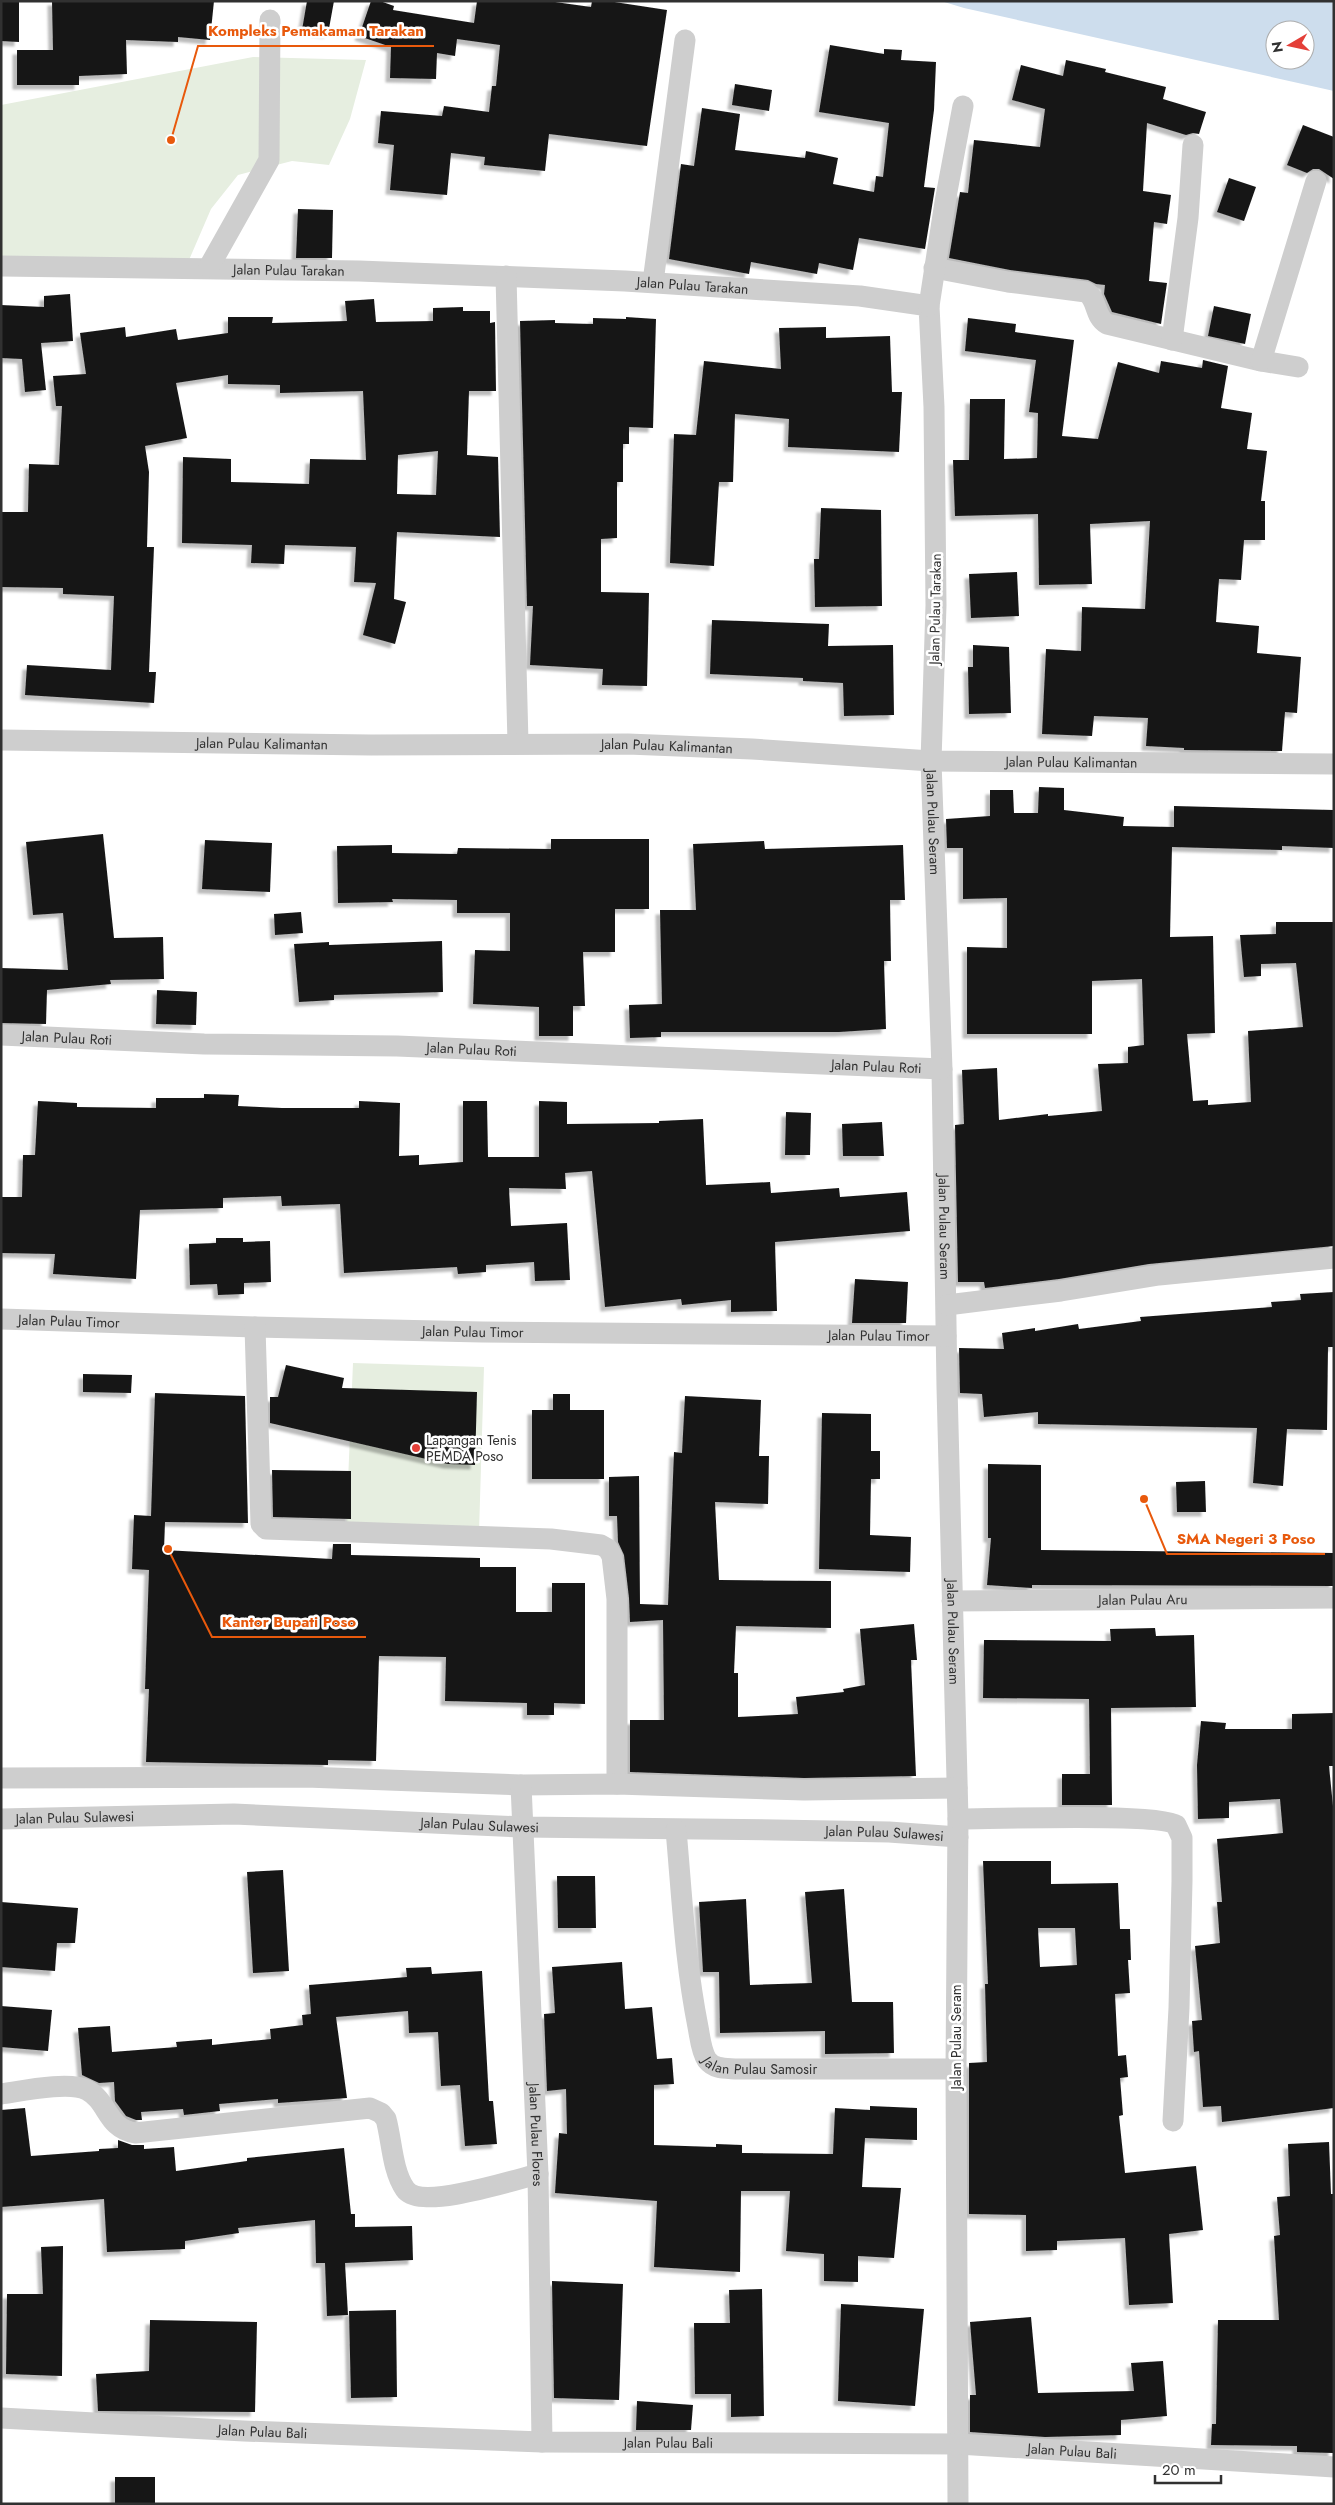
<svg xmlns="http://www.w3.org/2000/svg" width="1335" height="2505" font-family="Jost,sans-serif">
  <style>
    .green { fill: #e6eee0 }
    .water { fill: #cddded; fill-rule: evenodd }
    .building { fill: #181818; fill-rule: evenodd; filter: url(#shadow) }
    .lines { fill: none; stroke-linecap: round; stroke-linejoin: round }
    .street { stroke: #cecece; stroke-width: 21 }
    .poi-dot { fill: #e43f38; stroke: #fff; stroke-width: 2 }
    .labels { text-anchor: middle; stroke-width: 5; stroke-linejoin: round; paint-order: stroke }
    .street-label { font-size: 14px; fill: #313131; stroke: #fff }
    .poi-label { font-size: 14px; fill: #313131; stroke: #fff; text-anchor: start }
    .leader { fill: none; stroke: #e8590c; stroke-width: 2 }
    .callout-dot { fill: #e8590c; stroke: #fff; stroke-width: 2 }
    .callout-label { font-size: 15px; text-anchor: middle; font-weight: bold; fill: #e8590c; stroke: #fff; stroke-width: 5; stroke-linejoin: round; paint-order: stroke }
  </style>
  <defs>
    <filter id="shadow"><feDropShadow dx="-4.5" dy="4.5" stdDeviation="1" flood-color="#0004"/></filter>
  </defs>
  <rect width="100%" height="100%" fill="#fff"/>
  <path class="green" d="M253,57l113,3 -16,59 -21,46 -37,-4 -54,14 -27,34 -22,51 -188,-2v-153z
    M353,1363l131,4 -5,166 -133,-4z"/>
  <path class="water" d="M941,1h393v90l-370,-83zM1275,30h30v30h-30z"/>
  <path class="building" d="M1,1h18v41l-18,-1z
    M52,1h162l-4,39 -32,-3v5l-52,-2 1,34 -48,2v9h-62v-35h36z
    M307,1h27l-6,33 -26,-4z
    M371,1h9l14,5 -1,4 81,13 3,-22h71l43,6 1,-6h16l59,9 -20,136 -98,-12 -4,37 -61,-6 1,-8 -34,-4 -4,42 -57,-5 4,-45 -16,-2 3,-32 61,5 2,-10 45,6 3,-26h4l4,-41 -43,-6 -2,17 -18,-3 -1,26 -46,-1 1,-31 -32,-11z
    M830,45l54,9v-5l18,1 -1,10 35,2 -2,48 -10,77 11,1 -10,61 -66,-11 -6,32 -34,-7 -2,11 -66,-12 -2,12 -80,-15 12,-95 13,2 8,-58 38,6 -5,36 70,8 1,-7 32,7 -5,26 41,8 2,-16 7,1 6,-54 -70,-11z
    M1066,60l40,9 -1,3 61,15 -3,12 43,13 -7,22 -6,-1 -7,2 -39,-12 -4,68 28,4 -4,29 -13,-2 -5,59 18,2 -6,41 -49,-12 -8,-18 1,-9 -9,-1 -8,-4 -78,-10 -61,-12 11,-66 8,1 6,-53 66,7 5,-38 -33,-9 9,-35 42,11z
    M735,84l37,6 -3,21 -37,-6z
    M1303,125l31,12v42l-15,-10h-6l-6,4 -20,-8z
    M1229,178l27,9 -12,34 -27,-9z
    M298,209l35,1 -1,48h-36z
    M70,294l3,47 -32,2 5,47 -21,2 -3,-33 -21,-1v-53l43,2v-11z
    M374,299l2,23 57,-1v-13l30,-1v4h27v12l5,-1 1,69h-27l-2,64 31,2 2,80 -103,-5 -3,67 12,3 -11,42 -32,-9 13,-52 -22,-1 2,-35 -71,-2 -1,19 -33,-1 1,-18 -70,-2 1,-86 48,2v23l78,2 1,-25 56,1 -3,-69 -83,2v-8l-52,-1v-9l-52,8 11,55 -42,8 4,26 -2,75h7l-5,125h7l-2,31 -129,-8 2,-30 84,5 3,-74 -51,-2v-6l-62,-1v-75h27l1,-48 30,1 3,-59h-6l-3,-30 33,-2 -6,-41 45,-6 1,10 50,-8 2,11 50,-7v-16h45l-1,6 75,-2 -2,-20zM438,451l-2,44 -39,-1 1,-39z
    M1214,306l37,8 -6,30 -37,-8z
    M626,317l30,2 -3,109 -24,-1v17h-6v38h-6v56l-16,1v53l48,1 -2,93 -45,-1 1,-16 -73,-4 3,-59h-6l-7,-285 35,-1v3l38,1v-6l33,1z
    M968,318l48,6 -1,8 59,8 -12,96 36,3 20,-77 41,11 2,-12 41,7 1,-8 25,6 -7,42 31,5 -5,36 20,2 -6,50h4v39h-21l-3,40 -22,-1 -3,43 43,4 -2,27 44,4 -4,56 -12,-1 -3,39 -98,-1v-2l-38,-2 2,-28 -54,-2 -2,20 -50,-2 4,-85 35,2 1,-44 63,2 5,-88 -60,3 2,60 -53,1 -1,-71 -83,2 -2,-56h16l1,-61h35l-1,60 33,-1 1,-45 -9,-1 7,-52 -71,-9z
    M826,327v11l64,-2 2,56h10l-3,60 -111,-5 1,-28 -54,-5 -2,68h-14l-5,84 -44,-3 4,-129 22,1 8,-74 77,8 -2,-41z
    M821,508l60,2 1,96 -67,1 -1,-48h5z
    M1017,572l2,44 -48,2 -2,-44z
    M712,620l117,4 -1,22 65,-1 1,70 -50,1 -1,-33 -40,-2v-3l-93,-4z
    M973,645l36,2 2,66 -42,1 -1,-47h5z
    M1039,787l25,1v22l60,7 -1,9 51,1v-21l160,4v38l-52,-2v4l-110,-3 -2,90 43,-1 2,97 -28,1 6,67 15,-1v5l43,-3 -3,-71 55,-4 -7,-64 -35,1v12l-17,1 -4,-42 36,-1v-12h58v324l-185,18 -90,15 -74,9 -1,-6h-26l-3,-157 9,-1 -2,-54 35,-2 2,52 49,-6v2l54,-5 -4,-47 30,-1v-16l16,-2 -2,-66 -50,2v53h-125v-87l40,1v-50l-44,1v-51h-16l-1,-29 44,-3v-26h23l1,23h24z
    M103,834l11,104 49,-1 1,42 -54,1 1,4 -64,6 -1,34 -45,-1v-55l67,2 -5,-57 -30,2 -7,-73z
    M551,839h98v70h-34v43h-32l2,54h-12v30h-34v-29l-66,-3 2,-54 35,1v-38h-53v-13l-65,-1 1,3 -55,1 -1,-57 55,-1v8l65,1 1,-6 93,1z
    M205,840l67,3 -2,49 -68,-3z
    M764,841l1,8 138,-4 2,55h-15l1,61h-7l2,68 -47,3h-178v5l-31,1 -1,-33 33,-1 -2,-94h36l-3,-66z
    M301,912l2,21 -28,2 -1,-21z
    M442,941l1,51 -109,3v5l-35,2 -5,-58 35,-2v3z
    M157,990l40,2 -1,33 -40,-1z
    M204,1094l35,1 -1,11 44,2h77v-7l41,2 -1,53 20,-1v10l44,-3v-61h24l1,56h51v-56l28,1v22l92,-1v-2l44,-2 3,66 64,-3 1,11 68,-5 1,9 67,-5 3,39 -135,11 2,69 -46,1v-12l-49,5 -1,-6 -76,8 -13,-136 -27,2 1,16 -57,-1 2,38 56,-3 3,57 -35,1 -1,-19 -48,3v7l-28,2 -1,-7 -113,6 -4,-69 -58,2 -1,-10 -58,2v10l-83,2 -4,69 -83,-5 2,-20 -54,-1v-56h21l1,-42h12l3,-54 39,2v4l79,1v-10h48z
    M786,1112l25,1 -1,42h-25z
    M882,1122l2,34h-41l-1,-32z
    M216,1238h27v4l27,-1 1,41 -27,1v11l-26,1 -1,-11 -27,1 -1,-41 27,-1z
    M855,1279l53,3 -2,41h-54z
    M1334,1292v55h-6l-1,83 -40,-1 -4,57 -30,-3 4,-55 -219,-4v-12l-54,5 -2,-23 -22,-1 -1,-45 45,1 -2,-16 33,-5v3l43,-7 1,5 62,-8 -1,-4 132,-10 -1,-5 30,-2 -1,-6z
    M286,1365l58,13 -2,10 135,4 -2,73 -27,-1 -178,-41v-26h8z
    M83,1374l49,1 -1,18 -48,-1z
    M155,1393l90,3 3,127 -83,-1 -1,28 168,9 1,-15h18v11l129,3v9h36v45h36v-29h33v121l-31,-1v12h-27v-12l-82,-2 1,-44 -67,-1 -3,105 -48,-1v5l-182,-3 3,-73h-4l4,-119 -17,-1 2,-54 17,1z
    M553,1394h17v16h34v69h-72v-69h21z
    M685,1396l76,4 -2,56h10l-1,48 -53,-2 4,78 112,1v47l-95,-2 -2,47h4v44l60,-3 -2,-17 48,-5 -1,-3 22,-4 -5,-56 54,-5 3,36h-6l5,116 -112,2 -174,-6v-52h34l-1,-100 -33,2 -1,-24 -5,-43 -6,-13 -1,-26h-8v-39l30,-1 1,128 28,1 6,-153 8,1z
    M822,1413l49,1v37h9v28h-9l-1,56 41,2 -1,35 -91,-3z
    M988,1464l53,1v85l293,3v33l-302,-1v3l-45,-3 4,-47h-3z
    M272,1470l79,1v48l-78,-2z
    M1205,1481l1,31h-29l-1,-30z
    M1155,1628l1,8 38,-1 2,72 -85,1 1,97h-50v-31h28l-1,-75 -106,-1 1,-58 127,1 -1,-12z
    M1334,1713v53h-5l5,50v292l-112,14 -1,-16 -18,1 -4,-56 -5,1 -2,-31 10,-1 -7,-74 25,-3 -3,-41h5l-5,-63 66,-6 -3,-34 -51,3v16l-31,1 -1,-54 4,-44 25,2 -1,6h67v-15z
    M983,1861h68v23l67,-1 2,46h10l1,31h-3l2,33 -15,1 3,62 8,-1 2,22 -8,1 3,37 -4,1 6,57 71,-7 7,64 -34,4 4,69 -44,2 -4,-67 -68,3v9l-31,1v-36l-57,-1v-151l18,-1 -2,-78h3zM1038,1928h37l2,37 -37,2z
    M283,1870l6,101 -36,2 -6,-101z
    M557,1876h38l1,52h-38z
    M844,1889l8,113h41l1,51 -69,1v-23l-105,2 -1,-61h-16l-4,-70 47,-3 4,86 62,-2 -7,-91z
    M1,1902l77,6 -3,35h-18l-2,28 -54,-4z
    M622,1962l3,47 27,-2 5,52 15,-1 2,26 -20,1v60l62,2v-3l26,1v8l91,1 2,-46 35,2v-4l47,2v32l-52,-2 -3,49 39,1 -7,70 -36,-2v26l-34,-1v-27l-38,-3 4,-60h-49l-1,81 -86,-5 3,-66 -102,-8 4,-60 8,1 -1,-45 -19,2 -3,-77 11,-1 -3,-46z
    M431,1967l1,7 50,-3 7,130h4l4,43 -32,2 -5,-61 -19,1 -3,-54 -29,1 -1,-22 -72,6 11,81 -69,5v-4l-59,5 1,7 -36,4 -1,-6 -42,3 1,8h-6l-10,-4 -11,-15 -1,-19 -15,1 -17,-8 -4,-47 32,-2 2,26 65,-5 -1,-5 36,-3v6l59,-6 -1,-10 33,-4 -1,-10 9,-1 -2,-29 98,-8 -1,-9z
    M1,2006l51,4 -4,41 -47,-4z
    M25,2108l6,48 68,-5v-2l19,-1v-8l14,5h12v4l30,-2 2,24 71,-10v-3l97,-10 7,66h4v13l57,-1 1,34 -68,3 3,52 -21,1 -2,-53h-9l-1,-43 -77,8 1,5 -54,8v8l-78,3 -3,-53 -103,8v-97z
    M1329,2142l2,52h3l-1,259 -36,-1v-6l-86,-1 1,-21h4l2,-104h61l-5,-84 6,-1 -3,-38 13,-1 -2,-52z
    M63,2246l-1,130 -56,-2 1,-80h36l-2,-47z
    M552,2281l71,3 -4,116 -65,-2z
    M762,2289l2,127 -33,1v-23h-36l-1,-71h36l-1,-33z
    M841,2304l83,5 -9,97 -77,-5z
    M396,2310l1,87 -46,1 -2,-87z
    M1031,2317l7,76 96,-2 -3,-28 32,-2 4,55 -46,4v15l-76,2 -75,-5v-37h6l-6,-73z
    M150,2320l107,2 -2,90 -157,-1 -2,-37 53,-3z
    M637,2401l56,4 -2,25h-55z
    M115,2477h40v27h-40z"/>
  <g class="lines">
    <g class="street">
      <path id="s1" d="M1,266l358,5 266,10 235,15 69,10 5,101 2,198 -5,156 11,308 5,318 11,432 -2,250 2,435"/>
      <path d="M209,267l60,-107 1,-140"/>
      <path d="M934,268l74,14 78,10c12,7 8,25 21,32l154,37 37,6"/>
      <path d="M506,276l12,467"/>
      <path d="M653,282l32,-242"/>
      <path d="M929,306l16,-104 18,-96"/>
      <path d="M1172,340l16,-122 5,-73"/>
      <path d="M1261,361l55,-180"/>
      <path id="s2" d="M1,740l370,5 257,-1 124,5 179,12 403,3"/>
      <path id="s3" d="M1,1035l203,9 193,2 545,23"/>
      <path d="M947,1305l114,-14 98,-16 175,-17"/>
      <path id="s4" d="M1,1319l254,8 227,5 464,4"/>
      <path d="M255,1327l6,197 5,5 285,10 50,6 7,4 4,7 5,43v185"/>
      <path id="s5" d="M952,1601l382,-3"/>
      <path d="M1,1778l305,-1 215,8 96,-1 187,6 153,-2"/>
      <path id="s6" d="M521,1785l17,389 4,268"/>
      <path id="s7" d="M1,1819l233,-5 288,13 254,3 113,2 69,5"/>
      <path d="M958,1819c33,0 202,-6 218,6l6,13v43l-3,127 -6,113"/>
      <path id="s8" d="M676,1830c6,66 9,132 22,197 2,10 3,24 9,33 8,10 19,8 31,9h218"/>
      <path d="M1,2094c21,-3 68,-13 86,-4 22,12 19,38 48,43l235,-25 11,5 5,6c6,22 6,51 19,70 15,22 109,-9 133,-15"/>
      <path id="s9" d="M1,2418l243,13 298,11 416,2 376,23"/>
    </g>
  </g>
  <circle class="poi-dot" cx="416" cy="1448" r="5"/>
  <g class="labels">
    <g class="street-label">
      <text dy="5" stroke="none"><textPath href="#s1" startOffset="288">Jalan Pulau Tarakan</textPath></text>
      <text dy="5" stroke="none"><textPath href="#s1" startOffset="692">Jalan Pulau Tarakan</textPath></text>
      <text transform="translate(935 609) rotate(-89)" y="5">Jalan Pulau Tarakan</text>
      <text dy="5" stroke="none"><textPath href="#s2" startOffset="261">Jalan Pulau Kalimantan</textPath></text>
      <text dy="5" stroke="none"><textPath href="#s2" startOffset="666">Jalan Pulau Kalimantan</textPath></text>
      <text dy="5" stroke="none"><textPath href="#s2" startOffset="1071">Jalan Pulau Kalimantan</textPath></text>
      <text dy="5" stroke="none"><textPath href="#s1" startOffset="1446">Jalan Pulau Seram</textPath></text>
      <text dy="5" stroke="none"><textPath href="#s3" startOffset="66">Jalan Pulau Roti</textPath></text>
      <text dy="5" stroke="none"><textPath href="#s3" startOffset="471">Jalan Pulau Roti</textPath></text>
      <text dy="5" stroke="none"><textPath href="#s3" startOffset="876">Jalan Pulau Roti</textPath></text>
      <text dy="5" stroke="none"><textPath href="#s1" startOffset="1851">Jalan Pulau Seram</textPath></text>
      <text dy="5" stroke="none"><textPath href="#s4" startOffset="68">Jalan Pulau Timor</textPath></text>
      <text dy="5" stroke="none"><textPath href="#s4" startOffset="472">Jalan Pulau Timor</textPath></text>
      <text dy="5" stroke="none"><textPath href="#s4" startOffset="878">Jalan Pulau Timor</textPath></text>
      <text dy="5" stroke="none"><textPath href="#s5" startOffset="191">Jalan Pulau Aru</textPath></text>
      <text dy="5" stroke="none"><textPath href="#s1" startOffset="2256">Jalan Pulau Seram</textPath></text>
      <text dy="5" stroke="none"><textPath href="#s7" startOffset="74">Jalan Pulau Sulawesi</textPath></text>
      <text dy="5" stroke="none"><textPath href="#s7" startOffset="479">Jalan Pulau Sulawesi</textPath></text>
      <text dy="5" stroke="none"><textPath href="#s7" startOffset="884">Jalan Pulau Sulawesi</textPath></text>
      <text transform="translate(956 2037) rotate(-90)" y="5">Jalan Pulau Seram</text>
      <text dy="5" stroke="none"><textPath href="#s8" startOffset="288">Jalan Pulau Samosir</textPath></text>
      <text dy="5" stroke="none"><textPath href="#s6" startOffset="350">Jalan Pulau Flores</textPath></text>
      <text dy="5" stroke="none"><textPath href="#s9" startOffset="262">Jalan Pulau Bali</textPath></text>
      <text dy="5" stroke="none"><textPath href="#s9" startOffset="668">Jalan Pulau Bali</textPath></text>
      <text dy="5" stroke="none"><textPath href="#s9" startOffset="1072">Jalan Pulau Bali</textPath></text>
    </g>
    <g class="poi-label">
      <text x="426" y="1445">Lapangan Tenis<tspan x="426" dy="16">PEMDA Poso</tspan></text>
    </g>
  </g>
  <path class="leader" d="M171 140L198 46H434M1144 1499L1167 1554H1325M168 1549L212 1637H366"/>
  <g class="callout-dot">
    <circle cx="171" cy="140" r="5"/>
    <circle cx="1144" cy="1499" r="5"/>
    <circle cx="168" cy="1549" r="5"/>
  </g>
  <g class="callout-label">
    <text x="316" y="36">Kompleks Pemakaman Tarakan</text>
    <text x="1246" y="1544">SMA Negeri 3 Poso</text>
    <text x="289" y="1627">Kantor Bupati Poso</text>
  </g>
  <rect width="1335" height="2505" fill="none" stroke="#313131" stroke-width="5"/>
  <g transform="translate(1290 45) rotate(261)"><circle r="24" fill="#ffffff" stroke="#adadad"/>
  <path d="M0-4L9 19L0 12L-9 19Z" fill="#e43f38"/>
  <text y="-8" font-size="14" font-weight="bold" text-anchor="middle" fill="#313131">N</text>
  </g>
  <path d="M1155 2475v8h66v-8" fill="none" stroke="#313131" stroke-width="2.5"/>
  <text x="1162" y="2475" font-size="15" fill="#313131" stroke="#ffffff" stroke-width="4" paint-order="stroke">20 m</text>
</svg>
